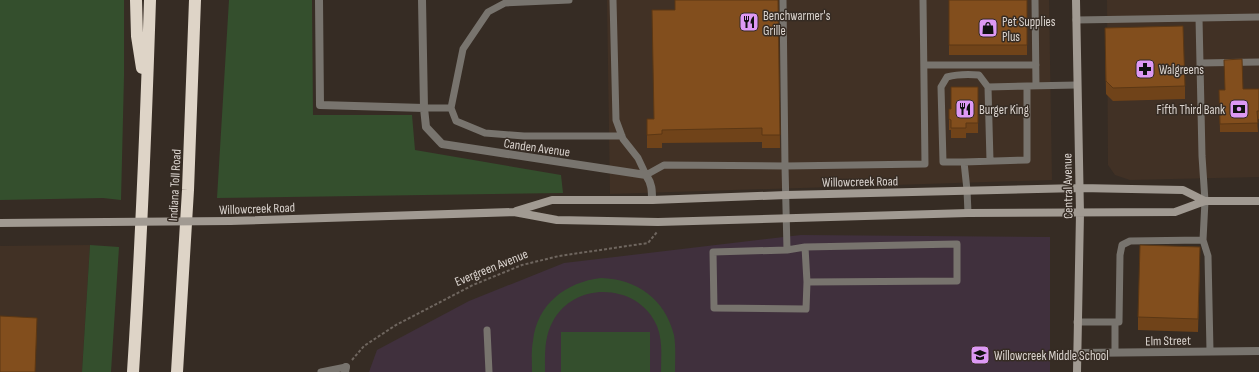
<svg xmlns="http://www.w3.org/2000/svg" width="1259" height="372" font-family="'Sofia Sans Condensed',sans-serif">
  <style>
    .built { fill: #413125 }
    .education { fill: #40303d }
    .green { fill: #344f2d }
    .lines { fill: none; stroke-linecap: round; stroke-linejoin: round }
    .path { stroke: #6f665f; stroke-width: 2; stroke-dasharray: 3 2; stroke-linecap: butt }
    .service { stroke: #78746e; stroke-width: 7 }
    .minor { stroke: #78746e; stroke-width: 8 }
    .secondary { stroke: #a19a92; stroke-width: 8 }
    .motorway { stroke: #ded4c7; stroke-width: 12 }
    .secondary-bridge { stroke: #a19a92; stroke-width: 8 }
    .wall { fill: #704319 }
    .shaded-wall { fill: #5b3714 }
    .building { fill: #824e1d; stroke: #5b3714 }
    .labels { text-anchor: middle; stroke-width: 3; stroke-linejoin: round; paint-order: stroke }
    .poi-label { font-size: 13px; fill: #dbd4cf; stroke: #362c24; text-anchor: start }
    .street-label { font-size: 13px; fill: #dbd4cf; stroke: #362c24 }
  </style>
  <rect width="100%" height="100%" fill="#362c24"/>
  <path class="built" d="M607,0h442l3,180 -442,14z
    M1107,0h152v177l-129,3 -15,-5 -7,-10z
    M90,245l-8,127h-82v-126z"/>
  <path class="education" d="M801,235l249,2v135h-681l8,-22 92,-49 95,-38z"/>
  <path class="green" d="M0,0h124v76l-3,124 -18,-2 -103,2z
    M229,0h83l1,115h99l3,35 146,25 2,18 -346,5z
    M90,245l29,2 -8,125h-29z
    M601,278c36,1 64,21 73,57 2,12 1,25 1,37h-14c0,-15 2,-31 -4,-46 -18,-43 -82,-46 -104,-5 -9,16 -8,33 -8,51h-13c0,-10 -1,-21 1,-31 4,-37 33,-59 68,-63z
    M561,332h89v40h-89z"/>
  <g class="lines">
    <path class="path" d="M352,360l12,-14 32,-21 77,-40 49,-20 37,-9 89,-13 9,-11"/>
    <path class="service" d="M613,0l3,120 7,19 15,19 8,17 18,-10 121,1 140,-2 -2,-164
      M783,0l2,166 2,84
      M1035,0l1,86
      M1199,18l60,-1
      M1076,20l123,-2 3,138 3,45 -2,39 -73,1 -8,4 -2,10 -1,67h-42
      M1200,63l59,-1
      M924,65h112
      M988,87l39,-1
      M424,108h27l5,13 29,12 39,3h98
      M451,108l12,-59 25,-37 17,-9 64,-3
      M964,162h-21l-2,-75 6,-10c11,-3 20,-3 32,-2l9,12 2,74
      M968,213l-1,-23 -3,-28 63,-2v-74l50,-1
      M1203,240l5,16 2,95
      M805,247l2,35 -1,27 -92,-1 -1,-56 74,-2 18,-3 152,-3v37l-150,1
      M487,330l2,42
      M1115,352v-30
      M321,372l25,-5"/>
    <path class="minor" d="M319,0l1,105 104,3
      M422,0l2,108 2,19 16,17 204,31c6,9 6,15 6,25
      M1077,353l182,-2
      M345,372l1,-5"/>
    <path class="secondary" d="M1076,0l4,213 -3,159
      M516,211l36,-11h100l134,-5 294,-7 103,2 22,11
      M230,221l284,-9 43,8 101,2 310,-9 207,-1 30,-11h54
      M0,223l107,-1"/>
    <path class="motorway" d="M136,0l1,36 5,32
      M133,372c8,-124 13,-248 17,-372
      M177,372l11,-182 7,-190"/>
    <path class="secondary-bridge" d="M107,222l123,-1"/>
  </g>
  <path class="wall" d="M778,0l2,148h-18v-6l-100,1v5h-15v-29h7l21,-109z
    M949,0h78v55h-78z
    M1105,42l80,44v13l-72,2 -7,-7z
    M978,87v46h-12v5h-15v-8h-2v-21h2z
    M1259,89v30h-2l1,13h-38l-1,-42z
    M1200,260l-2,72 -60,-2v-13z"/>
  <path class="shaded-wall" d="M37,318v13l-2,41z"/>
  <path class="building" d="M675,0h103l2,135h-18v-7l-100,2v4l-15,1v-16h7l-2,-109h23z
    M949,0h78v45h-78z
    M1183,26l2,60 -72,2 -7,-7 -1,-53z
    M1242,59l1,30h16v22h-2l1,12 -38,1 -1,-34h6l-1,-30z
    M951,87h27v36h-12v5h-15v-8l-2,-1v-10h2z
    M1140,245l60,2 -2,72 -60,-2z
    M0,316l37,2 -2,54h-35z"/>
  <defs>
    <g id="restaurant-square" transform="scale(1)"><rect x="-9" y="-9" width="18" height="18" rx="4" fill="#dd99f4" stroke="#362c24"/><path d="M-5-6h1v4h1v-4h1v4h1v-4h1v5L-1.5 .5V6h-2V.5L-5-1ZM5-6V6H3V1.5H1.5Q1.5-4 5-6Z" fill="#111"/></g>
    <g id="shop-square" transform="scale(1)"><rect x="-9" y="-9" width="18" height="18" rx="4" fill="#dd99f4" stroke="#362c24"/><path d="M-5-2.5h2.3a2.7 3.5 0 0 1 5.4 0H5L5.5 6h-11ZM-1.5-2.5h3a1.5 2.3 0 0 0-3 0Z" fill="#111"/></g>
    <g id="pharmacy-square" transform="scale(1)"><rect x="-9" y="-9" width="18" height="18" rx="4" fill="#dd99f4" stroke="#362c24"/><path d="M-2-6h4v4h4v4h-4v4h-4v-4h-4v-4h4Z" fill="#111"/></g>
    <g id="bank-square" transform="scale(1)"><rect x="-9" y="-9" width="18" height="18" rx="4" fill="#dd99f4" stroke="#362c24"/><path d="M-6-4H6V4H-6ZM0-2.3a2.3 2.3 0 1 0 0 4.6a2.3 2.3 0 1 0 0-4.6Z" fill="#111"/></g>
    <g id="school-square" transform="scale(1)"><rect x="-9" y="-9" width="18" height="18" rx="4" fill="#dd99f4" stroke="#362c24"/><path d="M0-5L7-2L0 1L-7-2ZM-4 1L0 2.5L4 1V4Q0 6-4 4Z" fill="#111"/></g>
  </defs>
  <g fill-rule="evenodd">
    <use href="#restaurant-square" x="749" y="22"/>
    <use href="#shop-square" x="988" y="28"/>
    <use href="#pharmacy-square" x="1145" y="69"/>
    <use href="#restaurant-square" x="965" y="109"/>
    <use href="#bank-square" x="1239" y="109"/>
    <use href="#school-square" x="980" y="355"/>
  </g>
  <g class="labels">
    <g class="poi-label">
      <text x="763" y="20">Benchwarmer's<tspan x="763" dy="15">Grille</tspan></text>
      <text x="1002" y="26">Pet Supplies<tspan x="1002" dy="15">Plus</tspan></text>
      <text x="1159" y="74">Walgreens</text>
      <text x="979" y="114">Burger King</text>
      <text x="1225" y="114" text-anchor="end">Fifth Third Bank</text>
      <text x="994" y="360">Willowcreek Middle School</text>
    </g>
    <g class="street-label">
      <text transform="translate(537 147) rotate(8)" y="5">Canden Avenue</text>
      <text transform="translate(860 181) rotate(-1)" y="5">Willowcreek Road</text>
      <text transform="translate(174 185) rotate(-87)" y="5">Indiana Toll Road</text>
      <text transform="translate(1067 186) rotate(-91)" y="5">Central Avenue</text>
      <text transform="translate(257 208) rotate(-2)" y="5">Willowcreek Road</text>
      <text transform="translate(491 267) rotate(-22)" y="5">Evergreen Avenue</text>
      <text transform="translate(1168 340) rotate(-1)" y="5">Elm Street</text>
    </g>
  </g>
</svg>
